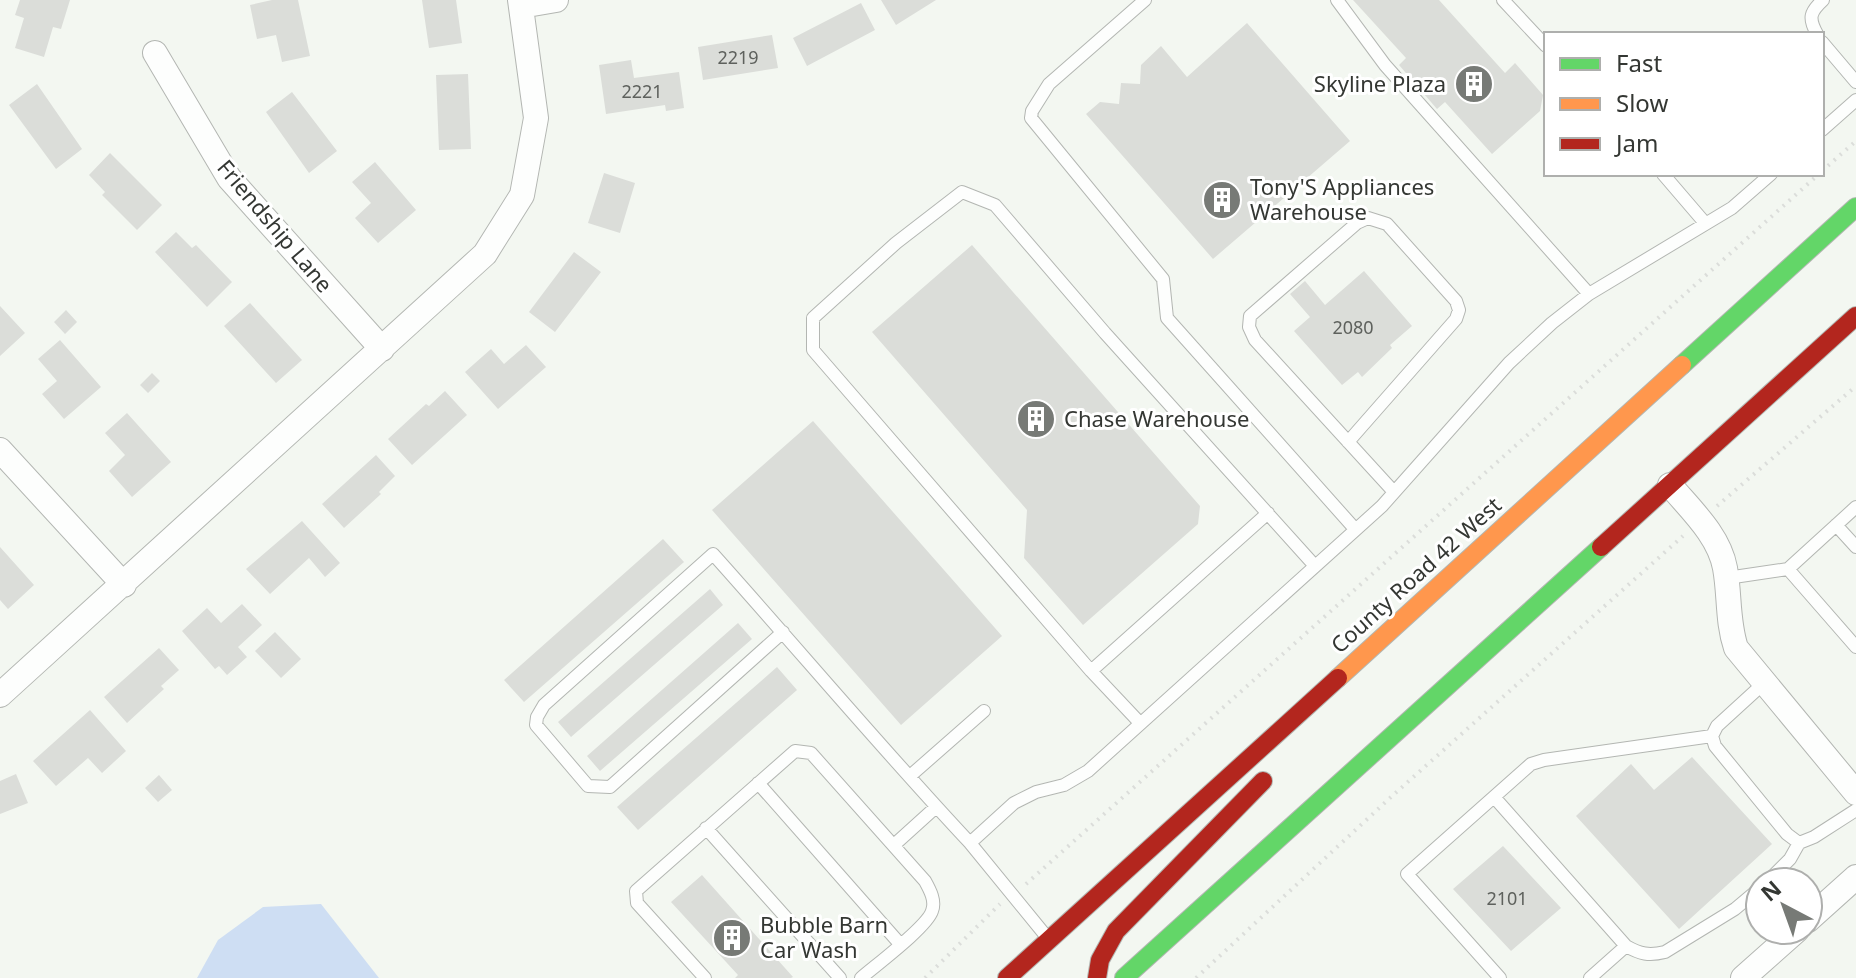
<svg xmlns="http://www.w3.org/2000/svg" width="1856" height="978" font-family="'Noto Sans',sans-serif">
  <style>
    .water { fill: #cedef3 }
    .building { fill: #dbddd9 }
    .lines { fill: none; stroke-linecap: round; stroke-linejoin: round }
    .lane-casing { stroke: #b3b6b2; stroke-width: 14 }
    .street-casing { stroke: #b3b6b2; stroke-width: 26 }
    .fast-casing { stroke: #b3b6b2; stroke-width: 20 }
    .slow-casing { stroke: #b3b6b2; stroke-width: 20 }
    .jam-casing { stroke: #b3b6b2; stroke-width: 20 }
    .path { stroke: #dbddda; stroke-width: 4; stroke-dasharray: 2 6; stroke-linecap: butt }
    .lane { stroke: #fdfefd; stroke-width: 12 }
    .street { stroke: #fdfefd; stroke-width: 24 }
    .fast { stroke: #63d668; stroke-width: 18 }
    .slow { stroke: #ff974d; stroke-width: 18 }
    .jam { stroke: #b3261e; stroke-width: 18 }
    .labels { text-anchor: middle; stroke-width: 6; stroke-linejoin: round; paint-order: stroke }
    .number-label { font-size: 18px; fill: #5e615d }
    .poi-label { font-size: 22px; fill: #343733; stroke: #fff; text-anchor: start }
    .street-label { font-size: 22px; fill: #343733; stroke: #fff }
  </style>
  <rect width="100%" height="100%" fill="#f3f7f1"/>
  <path class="water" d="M321,904l58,74h-182l21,-38 45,-33z"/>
  <path class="building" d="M20,0h50l-9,29 -8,-2 -9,30 -29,-9 9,-30 -9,-3z
    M272,0h26l12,56 -28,6 -6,-27 -19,4 -7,-34z
    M422,0h34l6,43 -33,5z
    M881,0h55l-40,25z
    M1353,0h86l66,73 10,-10 28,32 -3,16 -48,43 -47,-52 -8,7 -38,-44 7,-7z
    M861,3l14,27 -68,36 -14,-28z
    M1247,23l103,118 -137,118 -127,-145 14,-12 19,2 2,-21 19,1 1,-19 20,-19 26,31z
    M772,35l6,33 -75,12 -5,-33z
    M631,60l3,18 45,-6 5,36 -18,3 -1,-6 -59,9 -7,-49z
    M468,74l3,75 -32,1 -3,-75z
    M37,84l45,65 -26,20 -47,-64z
    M292,92l45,59 -28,22 -43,-61z
    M110,153l52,52 -25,25 -35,-35 3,-3 -16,-17z
    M375,162l41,48 -38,33 -23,-25 16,-15 -19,-21z
    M604,173l31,10 -15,50 -32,-10z
    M176,232l16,16 4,-3 36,37 -25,25 -52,-55z
    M972,245l228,261 -2,18 -115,101 -59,-67 3,-48 -155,-178z
    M574,252l27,20 -46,60 -26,-20z
    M1364,271l48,55 -22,19 2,3 -30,29 -4,-5 -16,13 -48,-54 16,-14 -20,-23 15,-13 20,24z
    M250,303l52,57 -26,23 -52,-57z
    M0,306l25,27 -25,23z
    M66,310l11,12 -12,12 -11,-12z
    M60,340l41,47 -37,32 -22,-25 15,-13 -19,-22z
    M526,345l20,22 -48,42 -33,-37 26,-23 13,15z
    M152,373l8,8 -12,12 -8,-8z
    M445,391l22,24 -55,50 -24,-26 38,-35 3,2z
    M127,413l44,49 -39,35 -23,-26 16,-16 -20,-22z
    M813,421l189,215 -101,89 -189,-215z
    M376,455l19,21 -16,16 2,2 -37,34 -22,-24z
    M302,521l38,42 -15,14 -16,-19 -39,36 -24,-25z
    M663,539l21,23 -160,140 -20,-22z
    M0,547l34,38 -26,24 -8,-9z
    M710,589l13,16 -152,132 -13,-15z
    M242,604l20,21 -24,22 9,10 -20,18 -8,-9 -4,3 -33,-38 25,-23 14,15z
    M738,623l14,16 -152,132 -13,-15z
    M275,632l26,27 -20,19 -26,-27z
    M159,648l20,22 -18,16 3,3 -37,34 -23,-26z
    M777,667l20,23 -159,140 -21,-23z
    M90,710l36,41 -24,22 -14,-15 -32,28 -23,-25z
    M1692,757l80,87 -93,85 -103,-113 55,-52 23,26z
    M16,774l12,29 -28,11v-33z
    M159,775l13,15 -14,12 -13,-14z
    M1503,846l58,62 -50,43 -58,-62z
    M702,875l91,102 -2,1h-56l3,-3 -67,-73z"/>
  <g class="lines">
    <g class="lane-casing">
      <path id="lane" d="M1145,0l-96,84 -17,27 -1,7 132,161 4,39 188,211
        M1337,0l48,65 204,229
        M1503,0l43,46
        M1817,34c-9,-16 -7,-22 6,-34
        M1822,42l34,40
        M1822,130l34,-30
        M1663,174l42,49
        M1348,442l108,-123 3,-9 -3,-9 -69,-77 -19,-6 -11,5 -107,93 -1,11 6,13 139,152
        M1836,525l20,22
        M1788,569l68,-62
        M1727,578l61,-9 68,78
        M783,632l-173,155 -22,-1 -52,-61 1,-8 7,-12 169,-151c86,96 169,195 257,289
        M1091,671l177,-158
        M1763,684l-46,42 -5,10 3,10 72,88 12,9 15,-6 42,-27
        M1140,723l-49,-52 -278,-321v-32l83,-75 66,-51 33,13 110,128 210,233
        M910,776l74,-65
        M758,783l142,161
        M1494,797l132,149
        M706,828l134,150
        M894,845l42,-38
        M1767,882l23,-23 9,-16
        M1046,936l-76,-93 44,-40 22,-11 28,-7 24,-14 294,-265 127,-143 43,-40 37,-29 143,-86 39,-34
        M705,978l-68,-75 -1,-12 159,-140 16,2 114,128c5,9 11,20 7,30 -5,16 -56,54 -71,67
        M1500,978l-93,-104 124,-110 13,-4 168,-24
        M1590,978l36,-32c14,8 23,10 39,6l70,-43 25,-21"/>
    </g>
    <g class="street-casing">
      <path id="street" d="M521,6l35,-6
        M155,53l74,125 153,171
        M0,450l124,135
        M1670,485c20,24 49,50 55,83 5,27 2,53 11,80l120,145
        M0,695l485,-441 37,-59 14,-77 -16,-118
        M1808,920l48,-43
        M1743,978l54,-48"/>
    </g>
    <g class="fast-casing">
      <path id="fast" d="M1682,365l174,-158
        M1124,978l477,-431"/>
    </g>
    <g class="slow-casing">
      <path id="slow" d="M1338,678l344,-313"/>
    </g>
    <g class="jam-casing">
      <path id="jam" d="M1601,547l255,-231
        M1007,978l331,-300
        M1097,978l3,-18 16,-29 147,-150"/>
    </g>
    <path class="path" d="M1822,171l34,-30
      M1717,506l139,-120
      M1026,884l793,-710
      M925,978l75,-74
      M1196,978l195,-181 292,-261"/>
    <use href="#lane" class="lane"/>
    <use href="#street" class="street"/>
    <use href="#fast" class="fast"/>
    <use href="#slow" class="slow"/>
    <use href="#jam" class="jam"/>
  </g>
  <defs>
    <g id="building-disc" transform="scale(2)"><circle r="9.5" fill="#777a76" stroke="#fff"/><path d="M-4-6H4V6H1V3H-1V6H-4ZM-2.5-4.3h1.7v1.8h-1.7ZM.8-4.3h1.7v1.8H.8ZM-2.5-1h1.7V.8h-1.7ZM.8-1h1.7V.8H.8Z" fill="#fff"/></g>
  </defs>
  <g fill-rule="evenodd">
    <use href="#building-disc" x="1474" y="84"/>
    <use href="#building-disc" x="1222" y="200"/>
    <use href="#building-disc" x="1036" y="419"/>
    <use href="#building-disc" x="732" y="938"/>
  </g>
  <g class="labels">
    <g class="number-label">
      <text x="738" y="64">2219</text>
      <text x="642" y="98">2221</text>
      <text x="1353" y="334">2080</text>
      <text x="1507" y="905">2101</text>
    </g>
    <g class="poi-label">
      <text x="1446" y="92" text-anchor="end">Skyline Plaza</text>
      <text x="1250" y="195">Tony'S Appliances<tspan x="1250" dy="25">Warehouse</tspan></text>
      <text x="1064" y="427">Chase Warehouse</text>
      <text x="760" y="933">Bubble Barn<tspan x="760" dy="25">Car Wash</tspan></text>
    </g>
    <g class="street-label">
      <text transform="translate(275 226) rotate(50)" y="8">Friendship Lane</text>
      <text transform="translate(1416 575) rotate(-42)" y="8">County Road 42 West</text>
    </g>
  </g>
  <rect x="1544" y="32" width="280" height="144" fill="#ffffff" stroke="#aeafad" stroke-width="2"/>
  <rect x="1560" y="58" width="40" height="12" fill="#63d668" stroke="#aeafad" stroke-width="2"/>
  <text x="1616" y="72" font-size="24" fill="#343733">Fast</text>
  <rect x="1560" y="98" width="40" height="12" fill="#ff974d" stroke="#aeafad" stroke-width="2"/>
  <text x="1616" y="112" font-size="24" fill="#343733">Slow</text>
  <rect x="1560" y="138" width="40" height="12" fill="#b3261e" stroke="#aeafad" stroke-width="2"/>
  <text x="1616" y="152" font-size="24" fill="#343733">Jam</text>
  <g transform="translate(1784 906) rotate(319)"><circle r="38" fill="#ffffff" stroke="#aeafad" stroke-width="2"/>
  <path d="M0-6L14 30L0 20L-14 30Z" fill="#777a76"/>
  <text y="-12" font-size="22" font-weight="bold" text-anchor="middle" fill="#343733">N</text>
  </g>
</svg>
